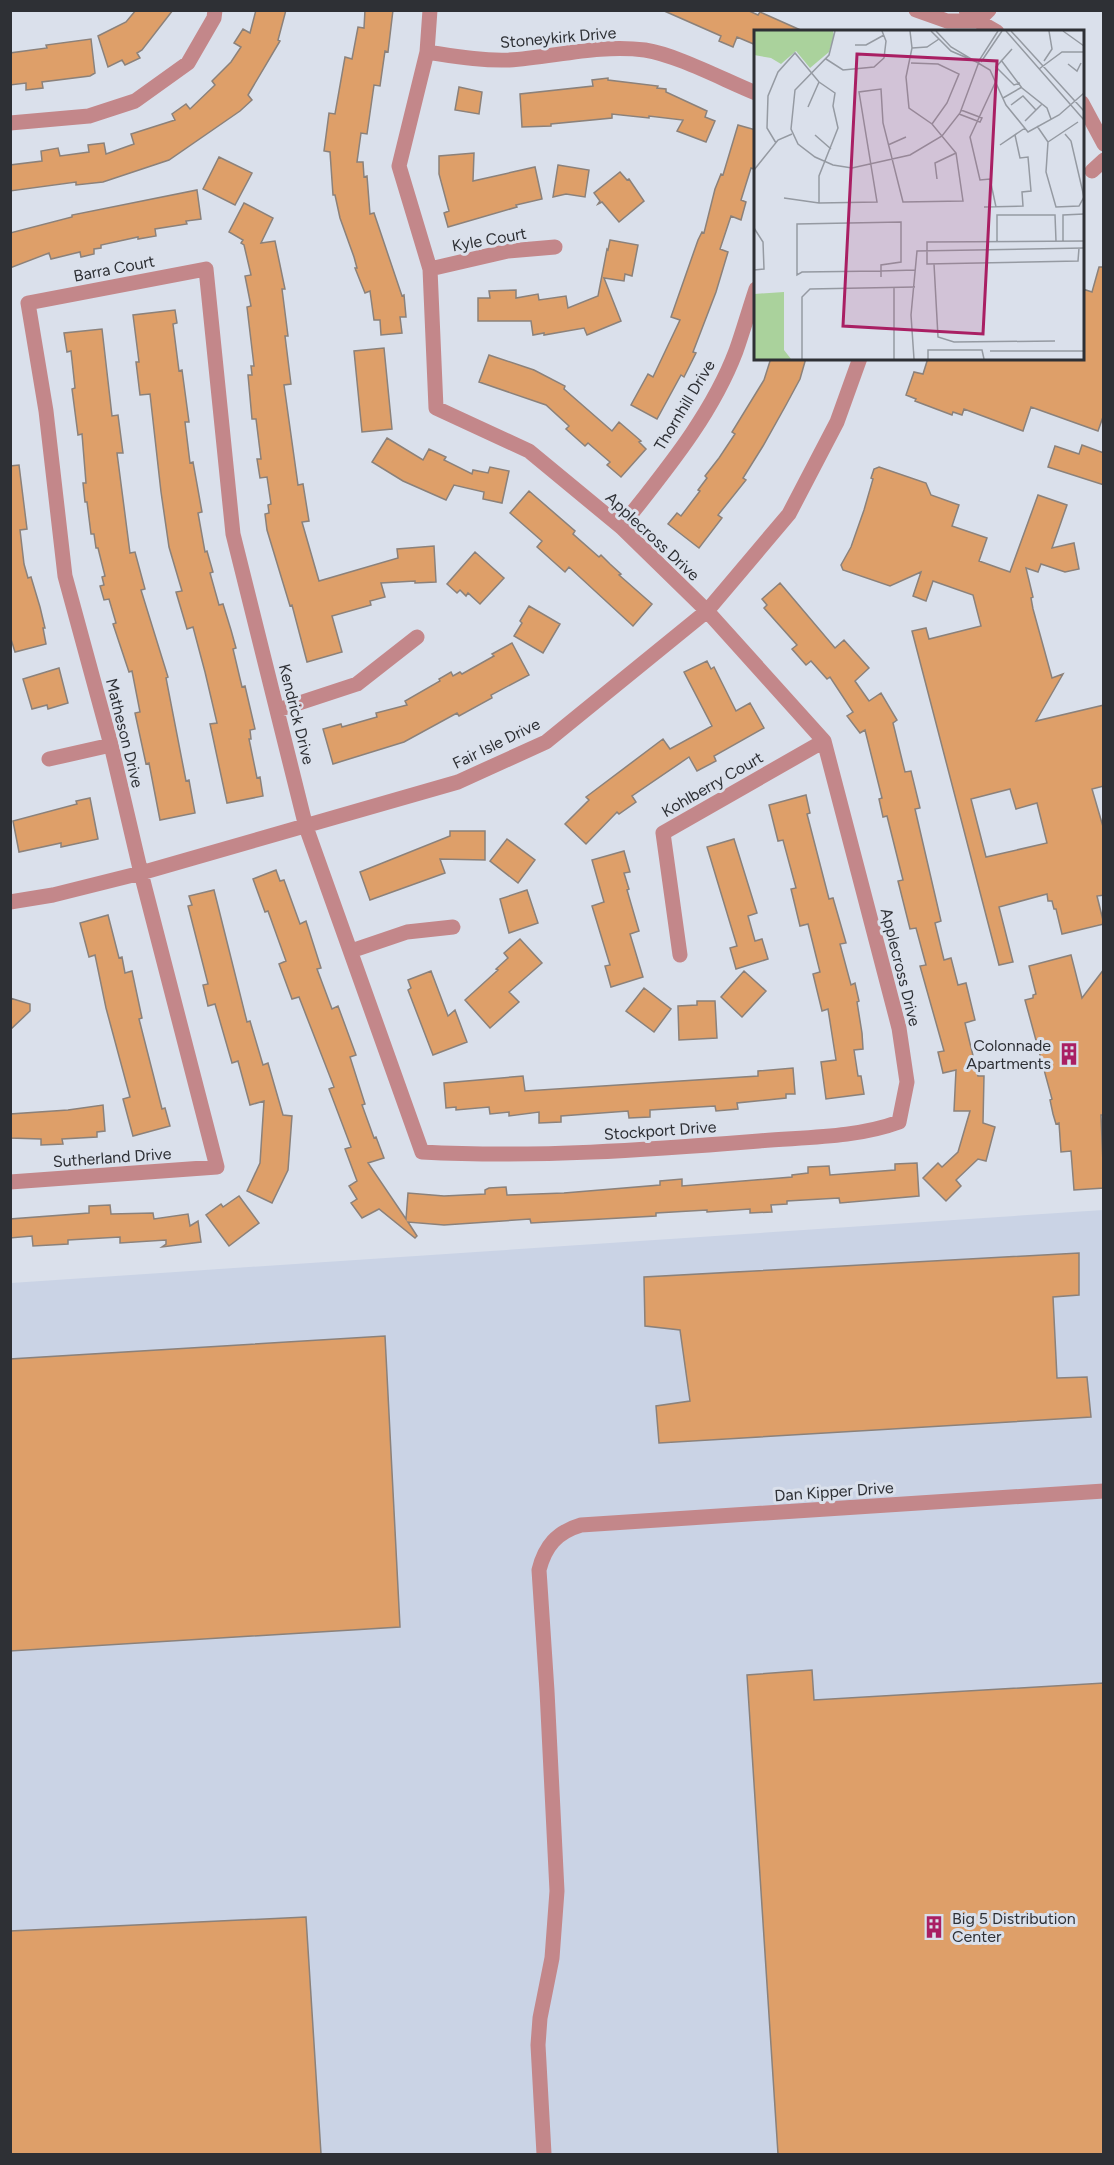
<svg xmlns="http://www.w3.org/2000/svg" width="1114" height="2165" font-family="Figtree,sans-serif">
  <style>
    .built { fill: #cad3e5 }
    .building { fill: #de9f69; stroke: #8b817a; stroke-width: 1.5; fill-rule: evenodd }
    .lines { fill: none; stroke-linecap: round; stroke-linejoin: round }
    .minor { stroke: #c3878a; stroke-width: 15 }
    .labels { text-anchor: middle; stroke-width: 6; stroke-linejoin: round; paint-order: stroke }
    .street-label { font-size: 16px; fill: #2e3035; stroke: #dae0eb }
    .poi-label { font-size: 16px; fill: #2e3035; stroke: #dae0eb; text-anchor: end }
    .inset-road { fill: none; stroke: #959aa2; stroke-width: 1.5 }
    .view { fill: #a91f63; fill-opacity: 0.15; stroke: #a91f63; stroke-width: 3 }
    .inset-edge { fill: none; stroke: #2e3035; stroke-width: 3 }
  </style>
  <rect width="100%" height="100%" fill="#dae0eb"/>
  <path class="built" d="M1103,1210v944h-1092v-871z"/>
  <path class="building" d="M136,10h37l-31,40 -5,3 3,5 -15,7 -3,-5 -14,7 -10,-31 28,-14z
    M256,10h30l-8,30 2,1 -32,54 4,5 -12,11 -71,49 -66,22 -27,3v-3l-66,9v-26l32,-4 -1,-10 17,-3 2,8 29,-4 -1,-7 16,-2 2,11 28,-10 -3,-10 44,-14 -3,-6 14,-10 4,5 25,-24 -3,-4 19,-19 10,-15 -7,-4 9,-14 7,4z
    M365,10h28l-5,42 -3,-1 -5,35 -6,-1 -7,49 -6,-1 -4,29h6l1,15 3,-1 3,38 4,-1 28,83 2,-1 2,22h-6l2,16 -21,2 -1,-15h-6l-4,-29 -5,2 -10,-25h2l-3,-11 -14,-39 -5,-23h-2l-3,-43 -6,-1 5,-38 6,1 10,-57 7,2 6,-32 6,1z
    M662,10h85l11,5 2,-3 45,20h-49v13l-19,-8 -4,10 -14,-6 2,-5z
    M91,39l4,34 -5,3 -48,6 1,6 -17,2v-7l-16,2v-32l37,-5 -1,-3z
    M608,78v2l50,6 -1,2 9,1v3l41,19 -2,6 10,4 -9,21 -29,-11 6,-11 -34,-4v2l-37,-4v4l-61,6v2l-29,1 -2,-33 73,-8 -1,-6z
    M459,87l23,5 -3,22 -24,-4z
    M738,125l18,5v40l-5,-2 -10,32 5,2 -5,18 -10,-4 -11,33 8,3 -12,40 -23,60 3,1 -12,24 -3,-2 -24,44 -26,-14 17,-31 5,3 27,-57 -9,-3 27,-77 4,-8 2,1 11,-44 6,-15 2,1z
    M474,153l-1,28 62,-14 7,32 -26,6 1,2 -69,20 -4,-14 5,-2 -10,-37v-18z
    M219,157l33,16 -17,32 -32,-16z
    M558,165l31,5 -4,27 -19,-3 -13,3z
    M620,172l7,8 2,-1 15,22 -25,21 -17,-20 -4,2 2,-3 -6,-8z
    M197,190l4,29 -15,2 1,3 -32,5 1,7 -18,3v-2l-37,8v3l-7,1v5l-13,3 -1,-5 -29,7 -2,-6 -39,15v-35l62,-16v-2z
    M244,203l29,15 -12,25 14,-2 10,48h-3l6,47h-3l6,48 -7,1 14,100 5,-1 6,37 -7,1 17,59 79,-23 -1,-9 37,-3 2,36 -21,1v-2l-34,2 4,14 -15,4 1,4 -39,11 10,36 -35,10 -15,-57 -2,1 -23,-76 -2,-16 4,-1 -1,-8 3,-1 -4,-27 -7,1 -3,-19h4l-5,-40h-4l-4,-44h4l-1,-9h3l-7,-59 4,-1 -6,-30 6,-1 -7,-30 -3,-2 2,-3 -14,-8z
    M610,240l28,5 -6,31 -7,-2 -1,7 -20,-3 17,43 -34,14 -3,-7 -40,7v-2l-11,2 -2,-14h-53v-23h12l-1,-7 27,-1v8l22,-4 1,6 27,-4 2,12 30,-12 9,-47 1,1z
    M1099,267h5v147l-6,17 -67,-24 -8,24 -59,-22 -2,6 -9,-3 -1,3 -37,-14 1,-2 -10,-4 8,-23 9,2 5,-16h155v-69l9,3z
    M175,310l2,13 -4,1 6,47 3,-1 7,52h-4l5,41 3,-1 9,50 -4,1 7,39 2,-1 6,21 -3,1 9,32 4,-1 8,26 5,18 -3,1 9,38 3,-1 10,43 -5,1 1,9h-2l8,39 3,-1 3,19 -36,7 -17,-79 7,-1 -12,-51 -12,-45 -6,2 -11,-37 6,-1 -13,-44 -8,-55 -11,-98 -10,1 -4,-33h3l-6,-47z
    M102,329l10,87 6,-1 5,38h-6l13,100 5,-1 10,37 -4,1 27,87 -2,1 20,103 3,-1 6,33 -35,7 -11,-57 -3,1 -11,-51 5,-1 -8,-41 -3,1 -16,-48 3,-1 -7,-24 -5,1 -4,-14 4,-1 -2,-8 3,-1 -7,-28h-2l-2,-14h-3l-4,-32h-2l-2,-19h3l-4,-49 -4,1 -6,-46 3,-1 -4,-37 -4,1 -3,-19z
    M384,348l8,81 -30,3 -8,-81z
    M489,355l45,15 31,16 -1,3 48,42 7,-9 22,19 -2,1 7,7 -25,28 -14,-12 3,-3 -22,-19 -3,3 -19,-17 3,-3 -23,-21 -67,-23z
    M771,358h35l-6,21 -14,26 -23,41 -20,32 3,2 -28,35 4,3 -23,30 -31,-24 9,-11 4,3 19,-25 -2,-1 9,-12 -2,-2 14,-18 16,-24 -3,-2 32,-52z
    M387,438l36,22 6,-11 17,8 -2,3 28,14 1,-4 15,3 2,-6 19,4 -7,32 -19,-4 1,-7 -30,-7 -8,15 -43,-19 -31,-19z
    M1082,445l22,8v32l-56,-18 7,-21 24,8z
    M19,465l8,64 -7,1 4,34 4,14 3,-1 9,30 5,21h-2l3,16 -31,8 -5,-16v-170z
    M879,467l47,16 5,12 28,10 -7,21 35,12 -8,23 31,11 28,-77 29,10 -15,43 22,-5 5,26 -14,3 -24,-8 -3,8 -12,-4 7,29 -2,1 2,11 19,69 11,-4 -27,47 68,-16v81l-12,3 12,41v65l-7,1 7,28 -42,10 -6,-25h-2l-2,-8h-4l-1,-7 -48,13 14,55 -14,3 -87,-334 14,-3 3,11 52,-13 -8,-31 -40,-14 -7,20 -13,-5 8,-24 -31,14 -47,-16 -2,-5 10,-18 13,-37 9,-31 -2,-1 3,-9zM1010,789l6,20 21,-6 10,40 -61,14 -15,-58z
    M529,491l46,40 -2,3 26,23 2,-2 9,9 11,10 -2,1 33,29 -19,22 -64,-59 -4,5 -28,-25 5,-6 -32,-28z
    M475,552l29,26 -24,26 -12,-11 -2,3 -6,-6 -3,3 -10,-9z
    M780,583l55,65 9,-8 25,28 -14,13 14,20 12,-8 16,27 -4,3 12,49 6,-1 9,37 -5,1 26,112 -6,2 9,37 7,-2 7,27 8,-2 9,37 -10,3 13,53h6l-1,47 12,4 -9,34 -8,-2 -22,21 5,6 -15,15 -23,-23 15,-15 4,4 16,-15 12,-41h-16l2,-41 -13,3 -5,-21 6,-1 -24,-85 6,-1 -10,-37 -6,1 -12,-48 5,-1 -16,-64 -4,1 -4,-18 3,-1 -17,-68 -5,3 -13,-17 6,-4 -23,-35 -3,2 -16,-18 -5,4 -14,-16 5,-4 -33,-37 3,-3 -5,-6z
    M529,606l31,18 -17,29 -29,-17 8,-13 -2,-2z
    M512,643l17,32 -38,20 1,3 -33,18 -2,-3 -53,29 -71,22 -10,-35 18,-5 1,3 35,-10 -1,-4 31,-8 -2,-4 35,-20 -1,-2 12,-7 2,4 7,-4 2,2 32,-18 -2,-2z
    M707,661l4,8 3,-2 22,44 14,-8 14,25 -50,28 2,5 -19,10 -8,-14 -57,39 4,6 -17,12 -2,-2 -31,32 -21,-20 24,-24 -3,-3 77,-58 7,10 42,-23 -28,-54z
    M59,668l9,35 -20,6 -1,-4 -15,4 -9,-30z
    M806,795l4,18 -3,1 22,85 4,-1 13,45 -6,1 11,41 4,-2 4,18 -2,1 5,31 1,16 -9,1 4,26h3l3,18 -38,5 -5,-37 15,-2 -8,-51 -6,2 -9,-37 7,-2 -12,-48 -8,2 -9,-37 5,-1 -13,-48 -5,1 -9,-36z
    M90,798l8,41 -37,8v-4l-42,9 -6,-31 64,-17 -1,-3z
    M450,831h35v29l-45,-1 5,14 -75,27 -10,-28 90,-36z
    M507,839l28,21 -17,23 -28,-22z
    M734,839l23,74 -9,3 7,25 7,-2 6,20 -32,10 -6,-21 7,-2 -30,-99z
    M624,851l6,21 -6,1 5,16 -2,1 12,41 -9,3 13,43 -32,10 -6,-21 5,-1 -18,-59 12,-4 -12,-42z
    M276,870l4,11 4,-1 16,44 6,-3 15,47 -4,1 15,40 6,-3 18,49 -6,2 15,47 -3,1 12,33 2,-1 8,21 -16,5 38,56 2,-26 36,3 41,-2v-4l4,-2 17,-1 1,8 57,-2 96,-8v-4l22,-2v7l110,-9v-2l16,-2v-6l21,-1 1,9 65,-5v-6l22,-1 2,33 -79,7 -1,-5 -52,3v3l-16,1 1,7 -22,1v-4l-43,3v-2l-51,3v3l-125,7 -1,-4 -86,6 -36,-3 9,14 -2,2 -36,-29 -17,9 -11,-15 6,-4 -8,-13 8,-5 -12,-32 6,-2 -22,-58 5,-2 -35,-90 -7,2 -13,-35 7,-3 -18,-50 -3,1 -12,-33z
    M214,890l33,132 3,-1 13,44 5,-2 15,52 9,1 -4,54 -16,33 -25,-12 13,-28 4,-62 -14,4 -12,-44 -6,2 -17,-59 -7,2 -5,-21 5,-1 -20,-78 4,-1 -3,-9z
    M527,890l11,33 -29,10 -9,-34z
    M108,915l11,43 3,-1 3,16 7,-2 10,47 -3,1 23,90 3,-1 5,18 -37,10 -10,-37 7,-2 -24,-89 -11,-53 -6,2 -9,-34z
    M520,939l22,24 -33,29 10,10 -29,26 -25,-28 33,-30 -2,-1 12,-11 -4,-5z
    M1071,955l11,43 22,-29v146h-3l3,73 -30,2 -3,-39 -10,1 -2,-29 -3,1 -3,-10 -3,-14 2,-1 -27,-99 8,-2v-3l3,-1 -7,-28z
    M431,971l17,45 7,-6 12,32 -34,13 -25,-65 3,-2 -3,-8z
    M744,971l22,20 -24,26 -21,-20z
    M644,988l27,21 -17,23 -28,-21z
    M10,998l20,6v7l-20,19z
    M697,1001h18l2,37 -38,2 -1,-34 19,-1z
    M793,1068l2,26h-9v4l-49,5 1,6 -22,2 -1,-5 -65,4v7l-21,1 -1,-7 -67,5v6l-22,1v-11l-30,4v-4l-19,2 -1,-7 -33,3v-3l-10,1 -2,-25 79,-7 2,15 233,-15v-5z
    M103,1105l2,26 -8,1v5l-35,2 1,5 -22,1v-6l-31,-1v-24l58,-4z
    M239,1196l20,27 -30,23 -23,-31 15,-11 2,3z
    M110,1205l1,9 42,-1 1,6 34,-5 2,12 8,-5 3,21 -39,5 4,-3v-4l-46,3v-6l-52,3v4l-35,2 -1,-10 -22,2v-19l79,-6v-7z
    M1079,1253v42l-26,2 4,81 30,-1 4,40 -432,26 -3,-37 34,-5 -10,-71 -35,-4 -1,-49z
    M385,1336l15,291 -390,24v-292z
    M812,1670l2,30 290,-17v471h-326l-31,-479z
    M306,1917l15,237h-311v-223z"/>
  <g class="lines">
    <path class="minor" d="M916,10l31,11h31
      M966,10l12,11 19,11
      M978,21l11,-11
      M427,52c27,4 54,9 82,8 45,-3 90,-16 136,-10 32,5 79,30 111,43
      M1082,103l22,41
      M10,123l79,-7 46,-15 53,-38 26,-45 1,-8
      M1092,171l12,-11
      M430,269l78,-18 47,-4
      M621,527c43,-55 90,-110 115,-176 7,-20 13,-41 20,-62
      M278,710l79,-26 60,-47
      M49,759l62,-14
      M10,902l43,-7 88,-22 317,-91 88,-40 161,-131 82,-97 48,-92 23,-64
      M351,951l56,-19 46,-5
      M680,955l-17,-122 161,-92
      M10,1182l207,-15 -76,-294 -30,-128 -46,-169 -19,-165 -18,-108 178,-34 27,265 73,293 116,325c113,6 225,-2 337,-11 46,-4 97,-3 140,-19l8,-40 -8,-54 -75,-287 -117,-130 -86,-84 -92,-76 -93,-43 -6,-139 -31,-103 28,-114 3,-42
      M544,2154l-6,-109 2,-27 12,-60 5,-67 -10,-200 -8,-121c6,-24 18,-38 42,-45l523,-34"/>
  </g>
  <defs>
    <g id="building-bare" transform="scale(1.8)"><path d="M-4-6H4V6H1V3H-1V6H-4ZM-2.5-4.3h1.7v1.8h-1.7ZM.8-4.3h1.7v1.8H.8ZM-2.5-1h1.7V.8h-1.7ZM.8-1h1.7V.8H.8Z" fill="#a91f63" stroke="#dae0eb" stroke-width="2.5" paint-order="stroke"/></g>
  </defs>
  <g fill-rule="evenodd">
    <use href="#building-bare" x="1069" y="1054"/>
    <use href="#building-bare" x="934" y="1927"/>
  </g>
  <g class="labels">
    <g class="street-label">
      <text transform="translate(558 37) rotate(-5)" y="6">Stoneykirk Drive</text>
      <text transform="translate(489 239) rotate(-10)" y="6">Kyle Court</text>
      <text transform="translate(114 268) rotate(-11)" y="6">Barra Court</text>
      <text transform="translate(684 405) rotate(-59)" y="6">Thornhill Drive</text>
      <text transform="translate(653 536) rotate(43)" y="6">Applecross Drive</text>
      <text transform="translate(297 714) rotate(76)" y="6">Kendrick Drive</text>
      <text transform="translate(125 733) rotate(76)" y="6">Matheson Drive</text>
      <text transform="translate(496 743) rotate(-26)" y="6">Fair Isle Drive</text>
      <text transform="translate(712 784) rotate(-30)" y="6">Kohlberry Court</text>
      <text transform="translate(901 967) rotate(76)" y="6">Applecross Drive</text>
      <text transform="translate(660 1130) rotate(-4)" y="6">Stockport Drive</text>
      <text transform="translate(112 1157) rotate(-4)" y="6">Sutherland Drive</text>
      <text transform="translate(834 1491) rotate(-4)" y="6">Dan Kipper Drive</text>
    </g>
    <g class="poi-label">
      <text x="1051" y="1051">Colonnade<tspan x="1051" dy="18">Apartments</tspan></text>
      <text x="952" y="1924" text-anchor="start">Big 5 Distribution<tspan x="952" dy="18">Center</tspan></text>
    </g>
  </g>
  <g transform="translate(754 30)">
    <rect width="330" height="330" fill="#dae0eb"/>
    <path d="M0,1h79l1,4 -5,17 -19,16 -14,-17 -15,13 -10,-6 -17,-3zM30,262v58l7,9h-37v-65z" fill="#aad29c"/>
    <path class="inset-road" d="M81,1l-6,24 -34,35 -4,39 7,15 17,13 18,8 19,3 58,-13 32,-19 18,-23 20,-54 18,-28M177,1l20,20 28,12M182,1l15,16 39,23 16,35 22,27 31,-17 25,-22M252,1l78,89M257,1l73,80M309,1l21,15M101,15h11l18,-10M158,18l15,-1 12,-8M258,19l-16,18 18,18 6,-2M72,29l17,11 31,-3 10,-9 2,-17 -4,-10M247,30l21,28 25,20 4,11M290,31l8,-12 -3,-18M227,32l21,-31M157,33l27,1 21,10 -12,29 -15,21M314,34l9,7 4,-8M285,39l23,-17h22M242,51l-26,56 10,43 10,-1 6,28M249,68l19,-11M257,75l12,-9 13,14M54,77l11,-25M205,84l21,8 2,-4 -21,-8M271,91l17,-17M283,96l11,16 -2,30 10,35 23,-1 5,-9 -13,-56 -6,-7M61,105l16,14M294,112l30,-20M22,113l-9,-15 1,-32 10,-24 17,-19 24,29 16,11 -2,13 5,22 -19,48v27M134,115l18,-8M246,115l25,-17M0,140l24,-30 14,-6M183,149l-2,-16 21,-10M30,168l35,5 58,-1 -18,-110 22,-3 2,34 20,79 60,-1 -7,-48 -24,-29 -23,-16 -3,-31 6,-29 -2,-17M230,177l39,-1 -1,-14 9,-1 -3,-34 -8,1 -5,-23M0,198l9,14 1,27 -10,1M309,211v-26l21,-1M243,212v-27h58l1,26M325,218l-1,13 -151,3v-22l157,-1M180,234l4,73 16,5 101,-1M127,247v-12l20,-3v-40l-104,2v51l5,-3 79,-1 34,-1M140,257v72M236,321h94M48,329v-62l8,-8 105,-2M160,329l-3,-44 6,-64 167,-3M174,329v-9h54l2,9"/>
    <path class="view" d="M103,24l140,7 -14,273 -140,-8z"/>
    <rect width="330" height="330" class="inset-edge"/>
  </g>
  <rect width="1114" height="2165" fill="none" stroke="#2e3035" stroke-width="24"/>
</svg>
